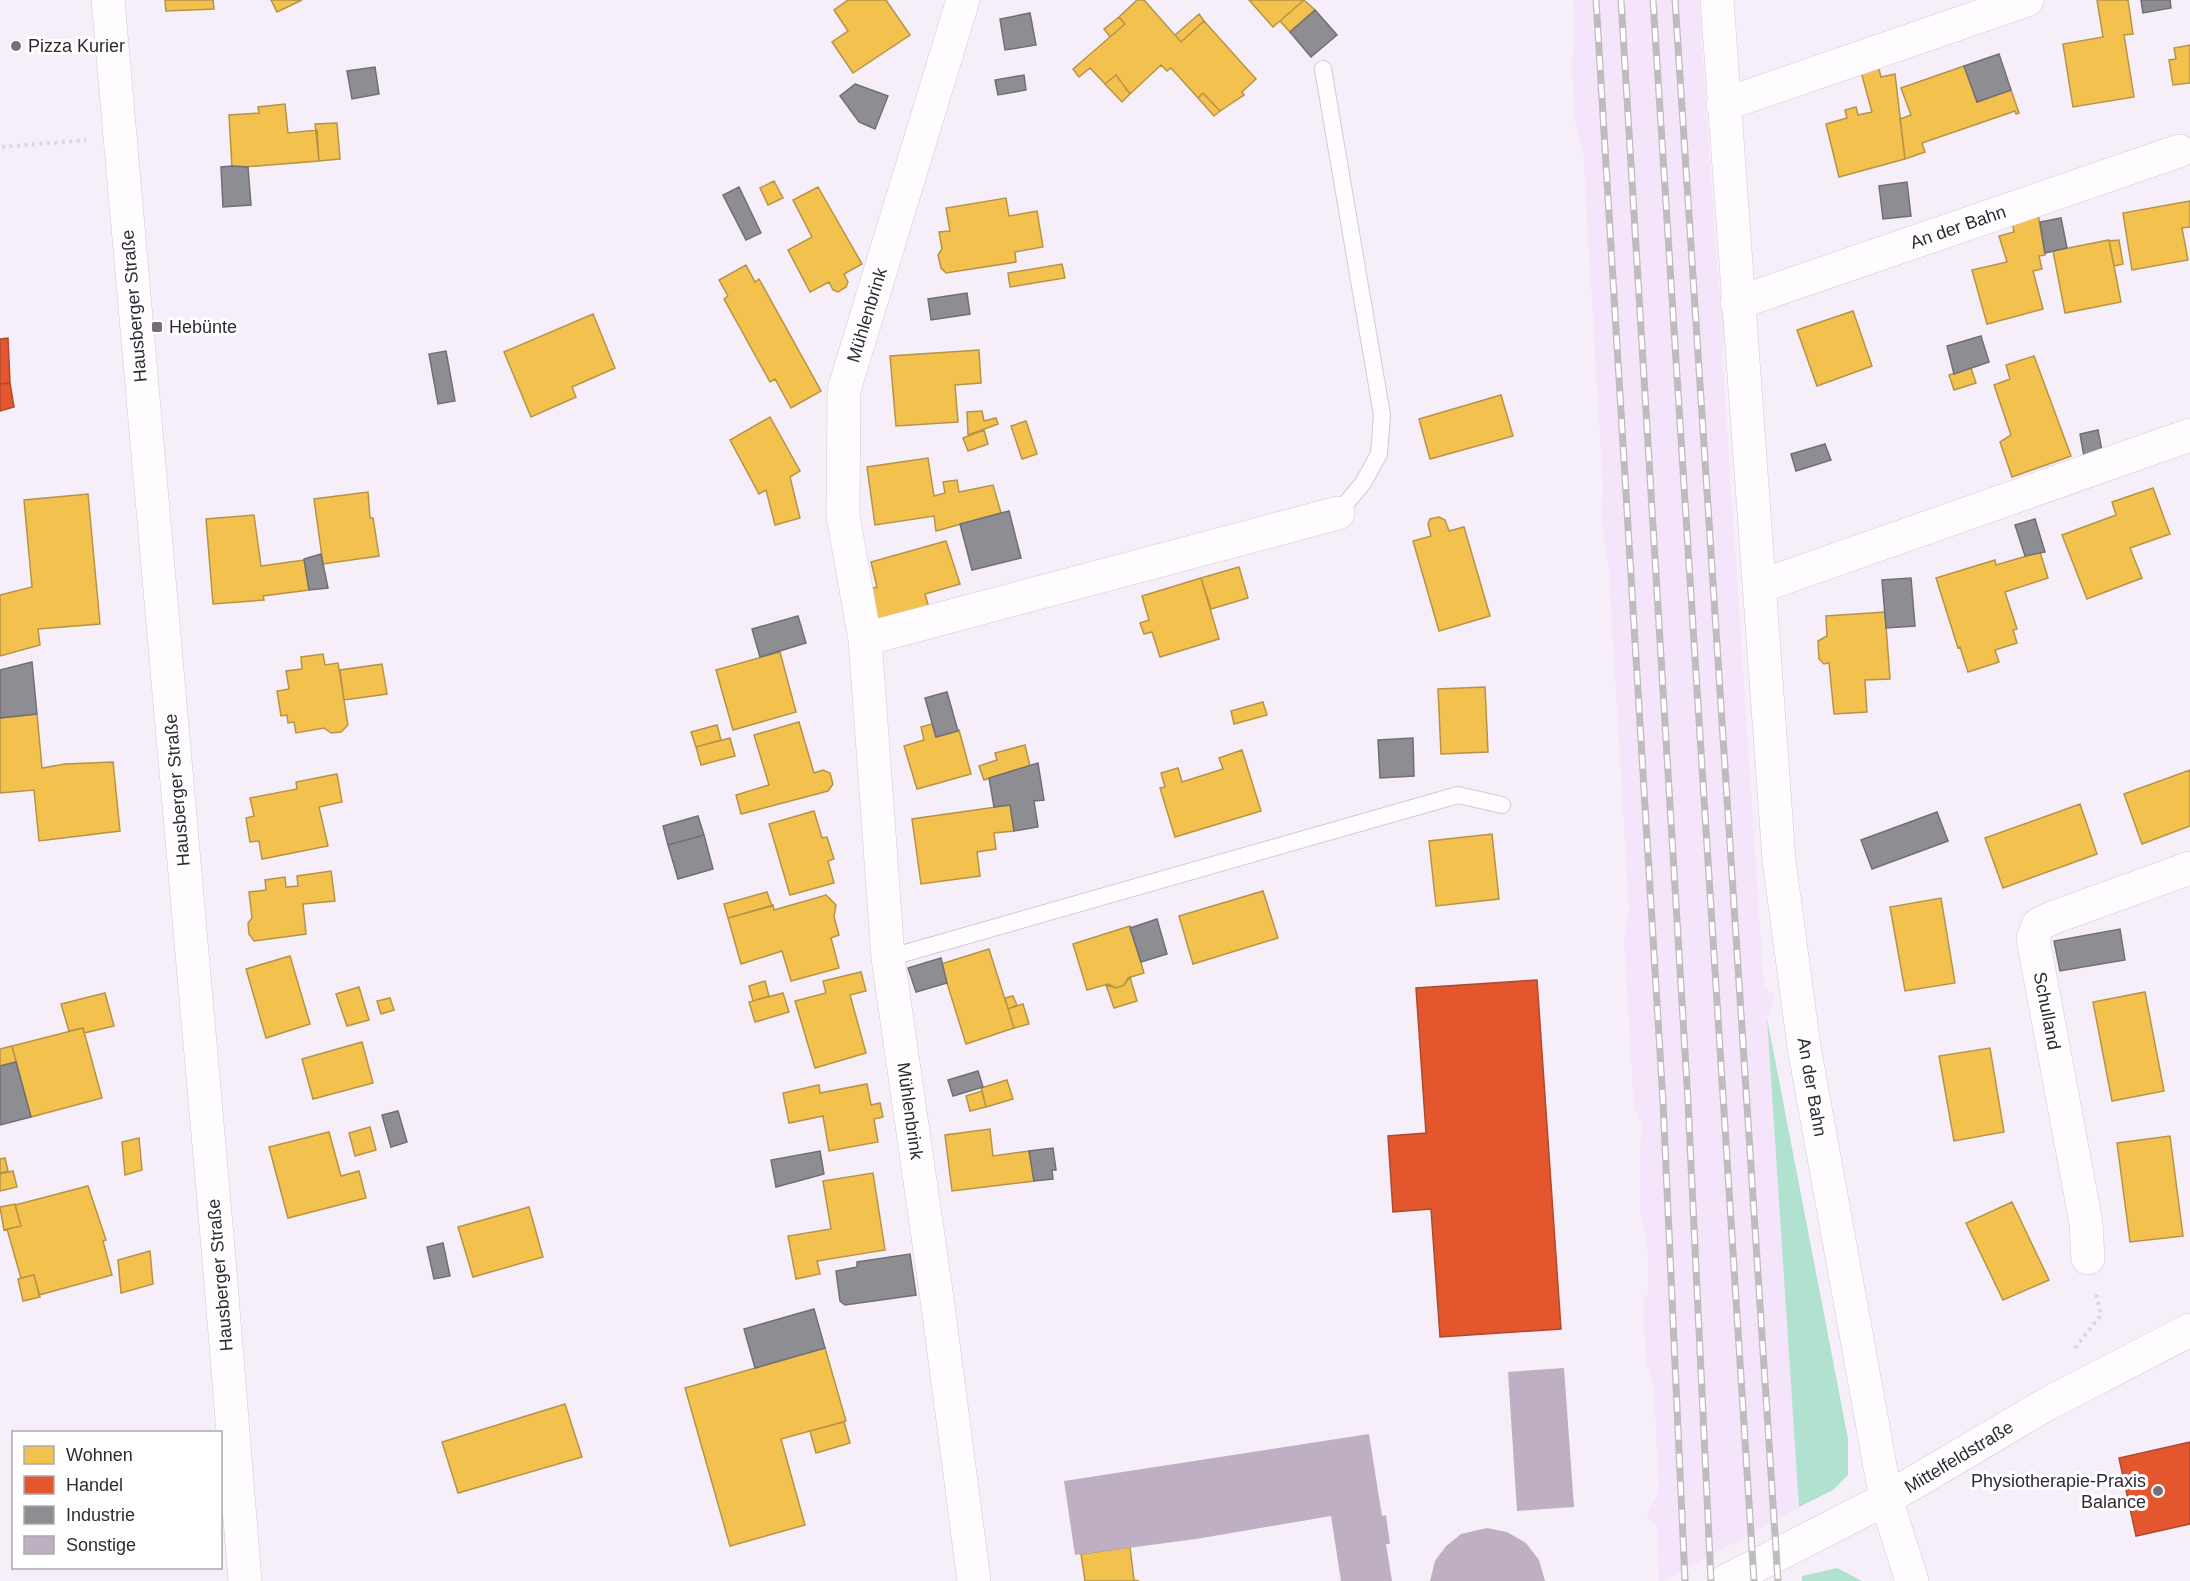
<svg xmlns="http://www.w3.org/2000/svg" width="2190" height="1581" font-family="Helvetica,sans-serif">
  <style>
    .built { fill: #f5e5fa }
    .green { fill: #b1e1cf }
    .homes { fill: #f2c14e; stroke: #b89346; stroke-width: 1.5 }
    .shops { fill: #e4572e; stroke: #ae4930; stroke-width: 1.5 }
    .industry { fill: #8d8d92; stroke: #716f76; stroke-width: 1.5 }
    .building { fill: #beb0c2 }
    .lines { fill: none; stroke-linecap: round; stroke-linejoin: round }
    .service-casing { stroke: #d2cad4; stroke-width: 18 }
    .minor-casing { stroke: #d2cad4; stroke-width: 34 }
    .secondary-casing { stroke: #d2cad4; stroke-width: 34 }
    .path { stroke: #d9d7da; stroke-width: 4; stroke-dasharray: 3 4.5; stroke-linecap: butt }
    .service { stroke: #fefcfe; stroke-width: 16 }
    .minor { stroke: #fefcfe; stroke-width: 33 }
    .secondary { stroke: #fefcfe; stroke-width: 33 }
    .rail-casing { stroke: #bebcbe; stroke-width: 7 }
    .rail { stroke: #fff; stroke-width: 4.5; stroke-dasharray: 14; stroke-linecap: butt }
    .poi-dot { fill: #766e79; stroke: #fff; stroke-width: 2 }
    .labels { text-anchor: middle; stroke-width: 6; stroke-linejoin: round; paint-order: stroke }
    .poi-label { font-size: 18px; fill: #312934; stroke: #fff; text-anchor: start }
    .street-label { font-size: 18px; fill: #312934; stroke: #fff }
  </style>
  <rect width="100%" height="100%" fill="#f6eef8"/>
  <path class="built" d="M1573,0h126l18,268 8,59 -3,26 42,635 11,7 -8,23 32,489 -135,74h-5l-2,-57 -11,-7 13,-26 -5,-104 -8,-26 -3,-59 6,-13 -2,-49 -7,-28 1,-90 -7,-15 -10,-169 5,-28 -20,-337 -8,-59 2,-28 -20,-336 -8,-28 -3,-57 3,-28z"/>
  <path class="green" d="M1767,1018l81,421v36l-15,15 -34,17z
    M1837,1568l25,13h-60v-5z"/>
  <path class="homes" d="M165,0h48l1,9 -48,2z
    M271,0h31l-25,12z
    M848,0h38l24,35 -57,38 -21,-31 16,-11 -14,-21z
    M1137,0h7l37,42 23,-21 52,58 -14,13 2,3 -24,16 -17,-18 -5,5 -27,-30 -4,3 -6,-6 -31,29 -14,-19 -11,9 -15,-16 -11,9 -6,-8 52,-45 -6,-7z
    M1249,0h55l-31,27z
    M1304,0l11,10 -25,22 -10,-11z
    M2097,0h31l5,34 -9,1 10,62 -61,10 -10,-63 40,-7z
    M1199,14l5,7 -23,21 -6,-7z
    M1119,17l6,7 -15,13 -6,-8z
    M2190,45v38l-17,2 -4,-25 7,-1 -2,-11z
    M1878,65l3,12 14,-3 10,85 -66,18 -13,-53 21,-6 -2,-8 11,-3 2,8 14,-3 -11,-40z
    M1964,66l13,36 34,-12 8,23 -3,1 -1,-3 -93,32 3,9 -20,7 -5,-40 11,-4 -10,-27z
    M1116,75l14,19 -8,8 -17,-18z
    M1203,93l17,18 -6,5 -16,-18z
    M285,104l3,29 29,-3 2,31 -87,7 -3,-53 30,-2 -1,-6z
    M337,123l3,36 -21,2 -4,-37z
    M774,181l9,17 -15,7 -8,-17z
    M818,187l44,77 -18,10 4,8 -2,5 -8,5 -5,-2 -4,-8 -19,10 -22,-42 24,-13 -19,-37z
    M1006,198l3,18 28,-5 6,36 -28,5 1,10 -70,11 -5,-5 -3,-13 4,-6 -3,-17 11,-1 -4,-23z
    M2190,201v26l-8,1 6,32 -56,10 -9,-57z
    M2037,208l8,47 -6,1 3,13 -9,2 10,38 -56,15 -15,-54 35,-8 -8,-26 15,-4 -3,-15z
    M2109,240l12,62 -56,11 -12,-62z
    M2119,240l4,24 -9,2 -5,-25z
    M1062,264l3,14 -55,9 -2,-14z
    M746,265l9,17 4,-3 62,112 -30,17 -16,-29 -5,3 -46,-83 4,-3 -9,-16z
    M1853,311l19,55 -55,20 -20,-56z
    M593,314l22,54 -43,19 4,10 -45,20 -27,-65z
    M979,350l2,33 -26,2 3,37 -62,4 -6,-70z
    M2034,356l37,100 -59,21 -12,-35 11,-7 -17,-50 16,-6 -4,-14z
    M1971,368l5,15 -22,7 -5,-15z
    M1501,395l12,41 -83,23 -11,-40z
    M982,411l2,10 12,-3 2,6 -30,11 -1,-23z
    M770,417l30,54 -10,6 10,41 -25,7 -9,-35 -7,4 -29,-54z
    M1026,421l11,33 -15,5 -11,-33z
    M984,430l4,14 -20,7 -5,-13z
    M928,458l6,38 11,-3 -2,-11 14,-2 2,12 34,-7 8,28 -65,18 -2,-15 -59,9 -8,-58z
    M2153,488l17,46 -40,14 12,30 -55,21 -25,-64 54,-20 -4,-13z
    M368,492l2,26h3l6,38 -56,8 -9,-65z
    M88,494l12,130 -62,5 2,16 -40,11v-61l32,-8 -8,-87z
    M254,515l7,51 43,-6 5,30 -46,6 1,4 -51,4 -7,-85z
    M1439,517l6,3 4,11 15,-4 26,89 -51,15 -26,-90 18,-5 -3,-12 2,-5z
    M946,541l14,43 -35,10 7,24 -51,15 -13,-44 9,-2 -6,-25z
    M2040,552l8,26 -43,14 12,37 -4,1 4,13 -22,7 4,12 -31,10 -8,-25 -2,1 -22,-70 59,-18 1,5z
    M1239,567l9,31 -37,11 -10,-31z
    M1201,578l18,61 -59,18 -8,-25 -8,2 -4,-11 9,-3 -7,-24z
    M1885,612l5,67 -25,1 2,32 -33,2 -5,-51 -5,1 -5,-5 -1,-18 9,-5 -1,-20z
    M780,652l16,60 -63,18 -17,-60z
    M323,654l2,11 13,-2 10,62 -7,7 -10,1 -7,-5 -28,5 -2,-11 -6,1 -1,-8 -6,1 -4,-25 12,-2 -3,-18 16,-2 -1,-12z
    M382,664l5,30 -43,6 -4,-30z
    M1485,687l3,65 -47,2 -3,-65z
    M1263,702l4,13 -33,9 -3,-13z
    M37,714l5,54 23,-4 48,-2 7,69 -81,10 -5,-51 -34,3v-75z
    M799,722l15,51 9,-3 7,3 3,11 -5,7 -87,23 -5,-19 33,-10 -15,-50z
    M932,724l4,13 23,-7 12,44 -54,15 -13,-43 20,-6 -3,-13z
    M717,725l4,15 -25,7 -5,-15z
    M730,738l5,18 -34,9 -5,-18z
    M1025,745l5,21 -46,14 -5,-14 18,-6 -2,-7z
    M1242,750l19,61 -86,26 -15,-49 5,-1 -4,-14 17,-5 4,14 41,-13 -4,-11z
    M2190,770v56l-48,18 -18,-50z
    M337,774l5,28 -23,5 9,39 -66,13 -3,-18 -9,1 -4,-24 8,-2 -4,-18 47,-9 -1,-7z
    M2080,804l17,50 -94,34 -18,-50z
    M1010,805l4,26 -20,2 2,16 -19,3 3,24 -59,8 -9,-65z
    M814,811l8,27 5,-1 7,22 -6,2 6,22 -44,12 -21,-71z
    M1492,834l7,65 -63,7 -7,-65z
    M331,871l4,30 -32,3 3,30 -52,7 -5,-7 -1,-11 4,-5 -3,-26 17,-2 -1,-10 20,-3 1,10 12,-1 -1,-10z
    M1263,891l15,47 -85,26 -14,-48z
    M767,892l5,14 -44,12 -4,-14z
    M826,895l10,10 -2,12 5,18 -8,3 8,30 -48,13 -9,-30 -41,13 -13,-46 45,-13 1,5z
    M1941,898l14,85 -50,8 -15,-84z
    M1130,926l14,47 -16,5 -4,7 -8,3 -8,-4 -21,6 -14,-46z
    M989,949l25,79 -48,16 -25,-80z
    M290,956l20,68 -44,14 -20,-69z
    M861,972l5,19 -16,4 16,58 -51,15 -20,-67 31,-8 -3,-12z
    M1130,977l7,24 -23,7 -8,-23 10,3 8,-3z
    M765,981l4,15 -16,5 -4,-15z
    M359,987l10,33 -22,6 -11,-32z
    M2145,992l19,99 -52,10 -19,-99z
    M105,993l9,33 -30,7 -1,-5 -14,3 -8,-27z
    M783,993l6,19 -34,10 -6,-20z
    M1013,996l4,9 -9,4 -3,-11z
    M390,998l4,12 -13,4 -4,-13z
    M1023,1004l6,20 -15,4 -6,-19z
    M83,1028l19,70 -71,19 -19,-71z
    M362,1042l11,41 -60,16 -11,-40z
    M12,1046l4,16 -16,4v-17z
    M1990,1048l14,84 -50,9 -15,-85z
    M1007,1080l6,19 -27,8 -5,-19z
    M867,1084l4,21 9,-2 3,14 -9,2 4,23 -49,9 -6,-35 -34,7 -6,-30 36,-8 1,8z
    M982,1091l4,16 -16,4 -4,-15z
    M370,1127l6,23 -21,6 -6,-23z
    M990,1129l3,27 36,-5 5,30 -82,10 -7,-56z
    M329,1132l12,44 18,-5 7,27 -78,20 -19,-71z
    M2170,1136l13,100 -53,6 -13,-99z
    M139,1138l3,32 -17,5 -3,-33z
    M5,1158l3,13 -8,2v-14z
    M13,1171l4,16 -17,4v-17z
    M873,1173l12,77 -68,11 3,13 -24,5 -8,-43 43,-7 -8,-48z
    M88,1186l18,54 -3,1 9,34 -73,20 -5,-20 -13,3 -14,-49 14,-3 -6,-21z
    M2012,1202l37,78 -46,20 -37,-77z
    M15,1204l6,22 -17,4 -4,-23z
    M529,1207l14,50 -70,20 -15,-50z
    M150,1251l3,33 -32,9 -3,-33z
    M34,1275l6,22 -17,4 -5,-22z
    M825,1348l21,73 -65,18 24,86 -75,21 -45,-158z
    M565,1404l17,53 -124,36 -16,-51z
    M844,1422l6,21 -34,10 -6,-22z
    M1130,1547l4,33 5,1h-54l-4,-27z"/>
  <path class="shops" d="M8,338l2,45 -10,1v-45z
    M10,383l4,24 -14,4v-27z
    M1537,980l24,349 -121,8 -9,-128 -38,3 -5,-76 38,-3 -10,-145z
    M2190,1442v82l-54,12 -17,-78z"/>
  <path class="industry" d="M2141,0h29l1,8 -28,5z
    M1315,10l22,25 -26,22 -21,-25z
    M1030,13l6,32 -31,5 -5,-31z
    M1999,54l12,36 -34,12 -13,-36z
    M375,67l4,27 -27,5 -5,-28z
    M1024,75l2,15 -28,5 -3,-15z
    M855,84l33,12 -13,33 -16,-7 -19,-26z
    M232,166l16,1 3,38 -28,2 -2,-40z
    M1907,182l4,34 -28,3 -4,-33z
    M739,187l22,46 -15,7 -23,-45z
    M2061,218l6,30 -22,5 -5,-31z
    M967,293l3,21 -39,6 -3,-21z
    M1981,336l8,26 -35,12 -7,-28z
    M446,351l9,50 -17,3 -9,-50z
    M2098,430l5,26 -18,6 -5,-28z
    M1825,444l6,16 -35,11 -5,-17z
    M1009,511l12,47 -49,12 -12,-46z
    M2035,519l10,33 -20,4 -10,-31z
    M321,554l7,34 -19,2 -5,-31z
    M1911,578l4,48 -29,2 -4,-48z
    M798,616l8,27 -46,14 -8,-28z
    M32,662l5,52 -37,4v-48z
    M947,692l11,39 -22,6 -11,-39z
    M1413,738l1,38 -34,2 -2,-38z
    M1038,763l6,37 -10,1 4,26 -24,4 -4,-26 -16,2 -5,-29z
    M1937,812l11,29 -76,28 -11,-29z
    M698,816l6,19 -36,10 -5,-19z
    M704,835l9,34 -35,10 -10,-34z
    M1157,919l10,35 -26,8 -11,-34z
    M2120,929l5,31 -65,11 -6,-30z
    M941,958l6,25 -31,9 -8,-24z
    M16,1062l15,55 -31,8v-59z
    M978,1071l5,16 -30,9 -5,-16z
    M398,1111l9,31 -16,5 -9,-32z
    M1053,1148l3,22h-4l1,9 -19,2 -5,-30z
    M820,1151l4,23 -48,13 -5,-27z
    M443,1243l7,33 -16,3 -7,-32z
    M910,1254l6,41 -71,10 -5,-4 -4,-30 21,-4v-5z
    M814,1309l11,39 -70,20 -11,-39z"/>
  <path class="building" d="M1564,1368l10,139 -57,4 -9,-139z
    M1369,1434l13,82 4,-1 4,29h-4l6,37h-51l-10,-65 -135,23 -121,16 -11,-74z
    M1487,1528l20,4 19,11 13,17 6,21h-115l5,-20 11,-15 15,-12z"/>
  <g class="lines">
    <g class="service-casing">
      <path id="service" d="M1323,69l59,346 -3,39 -16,29 -25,30
        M888,958l570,-163 44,10"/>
    </g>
    <g class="minor-casing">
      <path id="minor" d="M963,0l-119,390 -1,126 22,123 23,319 50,348 36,275
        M1717,0l62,860 25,187 82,452 26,82
        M1723,105l304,-105
        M1737,303l442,-152
        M1761,586l429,-151
        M865,639l473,-126
        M2088,1258l-2,-35 -53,-284 5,-14 14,-7 138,-50
        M1726,1581l160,-82 161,-95 143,-74"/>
    </g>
    <g class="secondary-casing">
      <path id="secondary" d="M108,0l111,1259 26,322"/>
    </g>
    <path class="path" d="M2,147l84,-7
      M2075,1348l26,-33 -5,-22"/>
    <use href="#service" class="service"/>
    <use href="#minor" class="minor"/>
    <use href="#secondary" class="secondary"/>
    <g class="rail-casing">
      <path id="rail" d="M1596,0l67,1102 22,479
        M1621,0l67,1101 23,480
        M1653,0l101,1581
        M1675,0l103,1581"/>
    </g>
    <use href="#rail" class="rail"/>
  </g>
  <g class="poi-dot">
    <circle cx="16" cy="46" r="6"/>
    <rect x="151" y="321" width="12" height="12" rx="3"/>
    <circle cx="2158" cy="1491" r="6"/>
  </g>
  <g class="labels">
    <g class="poi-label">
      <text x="28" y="52">Pizza Kurier</text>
      <text x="169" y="333">Hebünte</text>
      <text x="2146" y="1487" text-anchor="end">Physiotherapie-Praxis<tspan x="2146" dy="21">Balance</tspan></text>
    </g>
    <g class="street-label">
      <text transform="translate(1958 227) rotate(-19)" y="6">An der Bahn</text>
      <text transform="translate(134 306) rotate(-95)" y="6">Hausberger Straße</text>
      <text transform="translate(867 315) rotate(-73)" y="6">Mühlenbrink</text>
      <text transform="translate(177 790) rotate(-95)" y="6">Hausberger Straße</text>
      <text transform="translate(2047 1011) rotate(79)" y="6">Schulland</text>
      <text transform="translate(1812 1087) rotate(80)" y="6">An der Bahn</text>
      <text transform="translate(910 1111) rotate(82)" y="6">Mühlenbrink</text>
      <text transform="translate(220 1275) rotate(-95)" y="6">Hausberger Straße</text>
      <text transform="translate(1959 1457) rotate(-31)" y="6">Mittelfeldstraße</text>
    </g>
  </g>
  <rect x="12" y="1431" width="210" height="138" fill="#ffffff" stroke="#ada9ae" stroke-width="1.5"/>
  <rect x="24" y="1446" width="30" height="18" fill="#f2c14e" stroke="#ada9ae" stroke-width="1.5"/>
  <text x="66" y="1461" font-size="18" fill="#312934">Wohnen</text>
  <rect x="24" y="1476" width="30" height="18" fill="#e4572e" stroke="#ada9ae" stroke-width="1.5"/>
  <text x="66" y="1491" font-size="18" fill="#312934">Handel</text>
  <rect x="24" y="1506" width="30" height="18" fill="#8d8d92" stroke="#ada9ae" stroke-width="1.5"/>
  <text x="66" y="1521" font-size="18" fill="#312934">Industrie</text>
  <rect x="24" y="1536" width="30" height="18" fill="#beb0c2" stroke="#ada9ae" stroke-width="1.5"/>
  <text x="66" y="1551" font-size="18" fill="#312934">Sonstige</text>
</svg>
